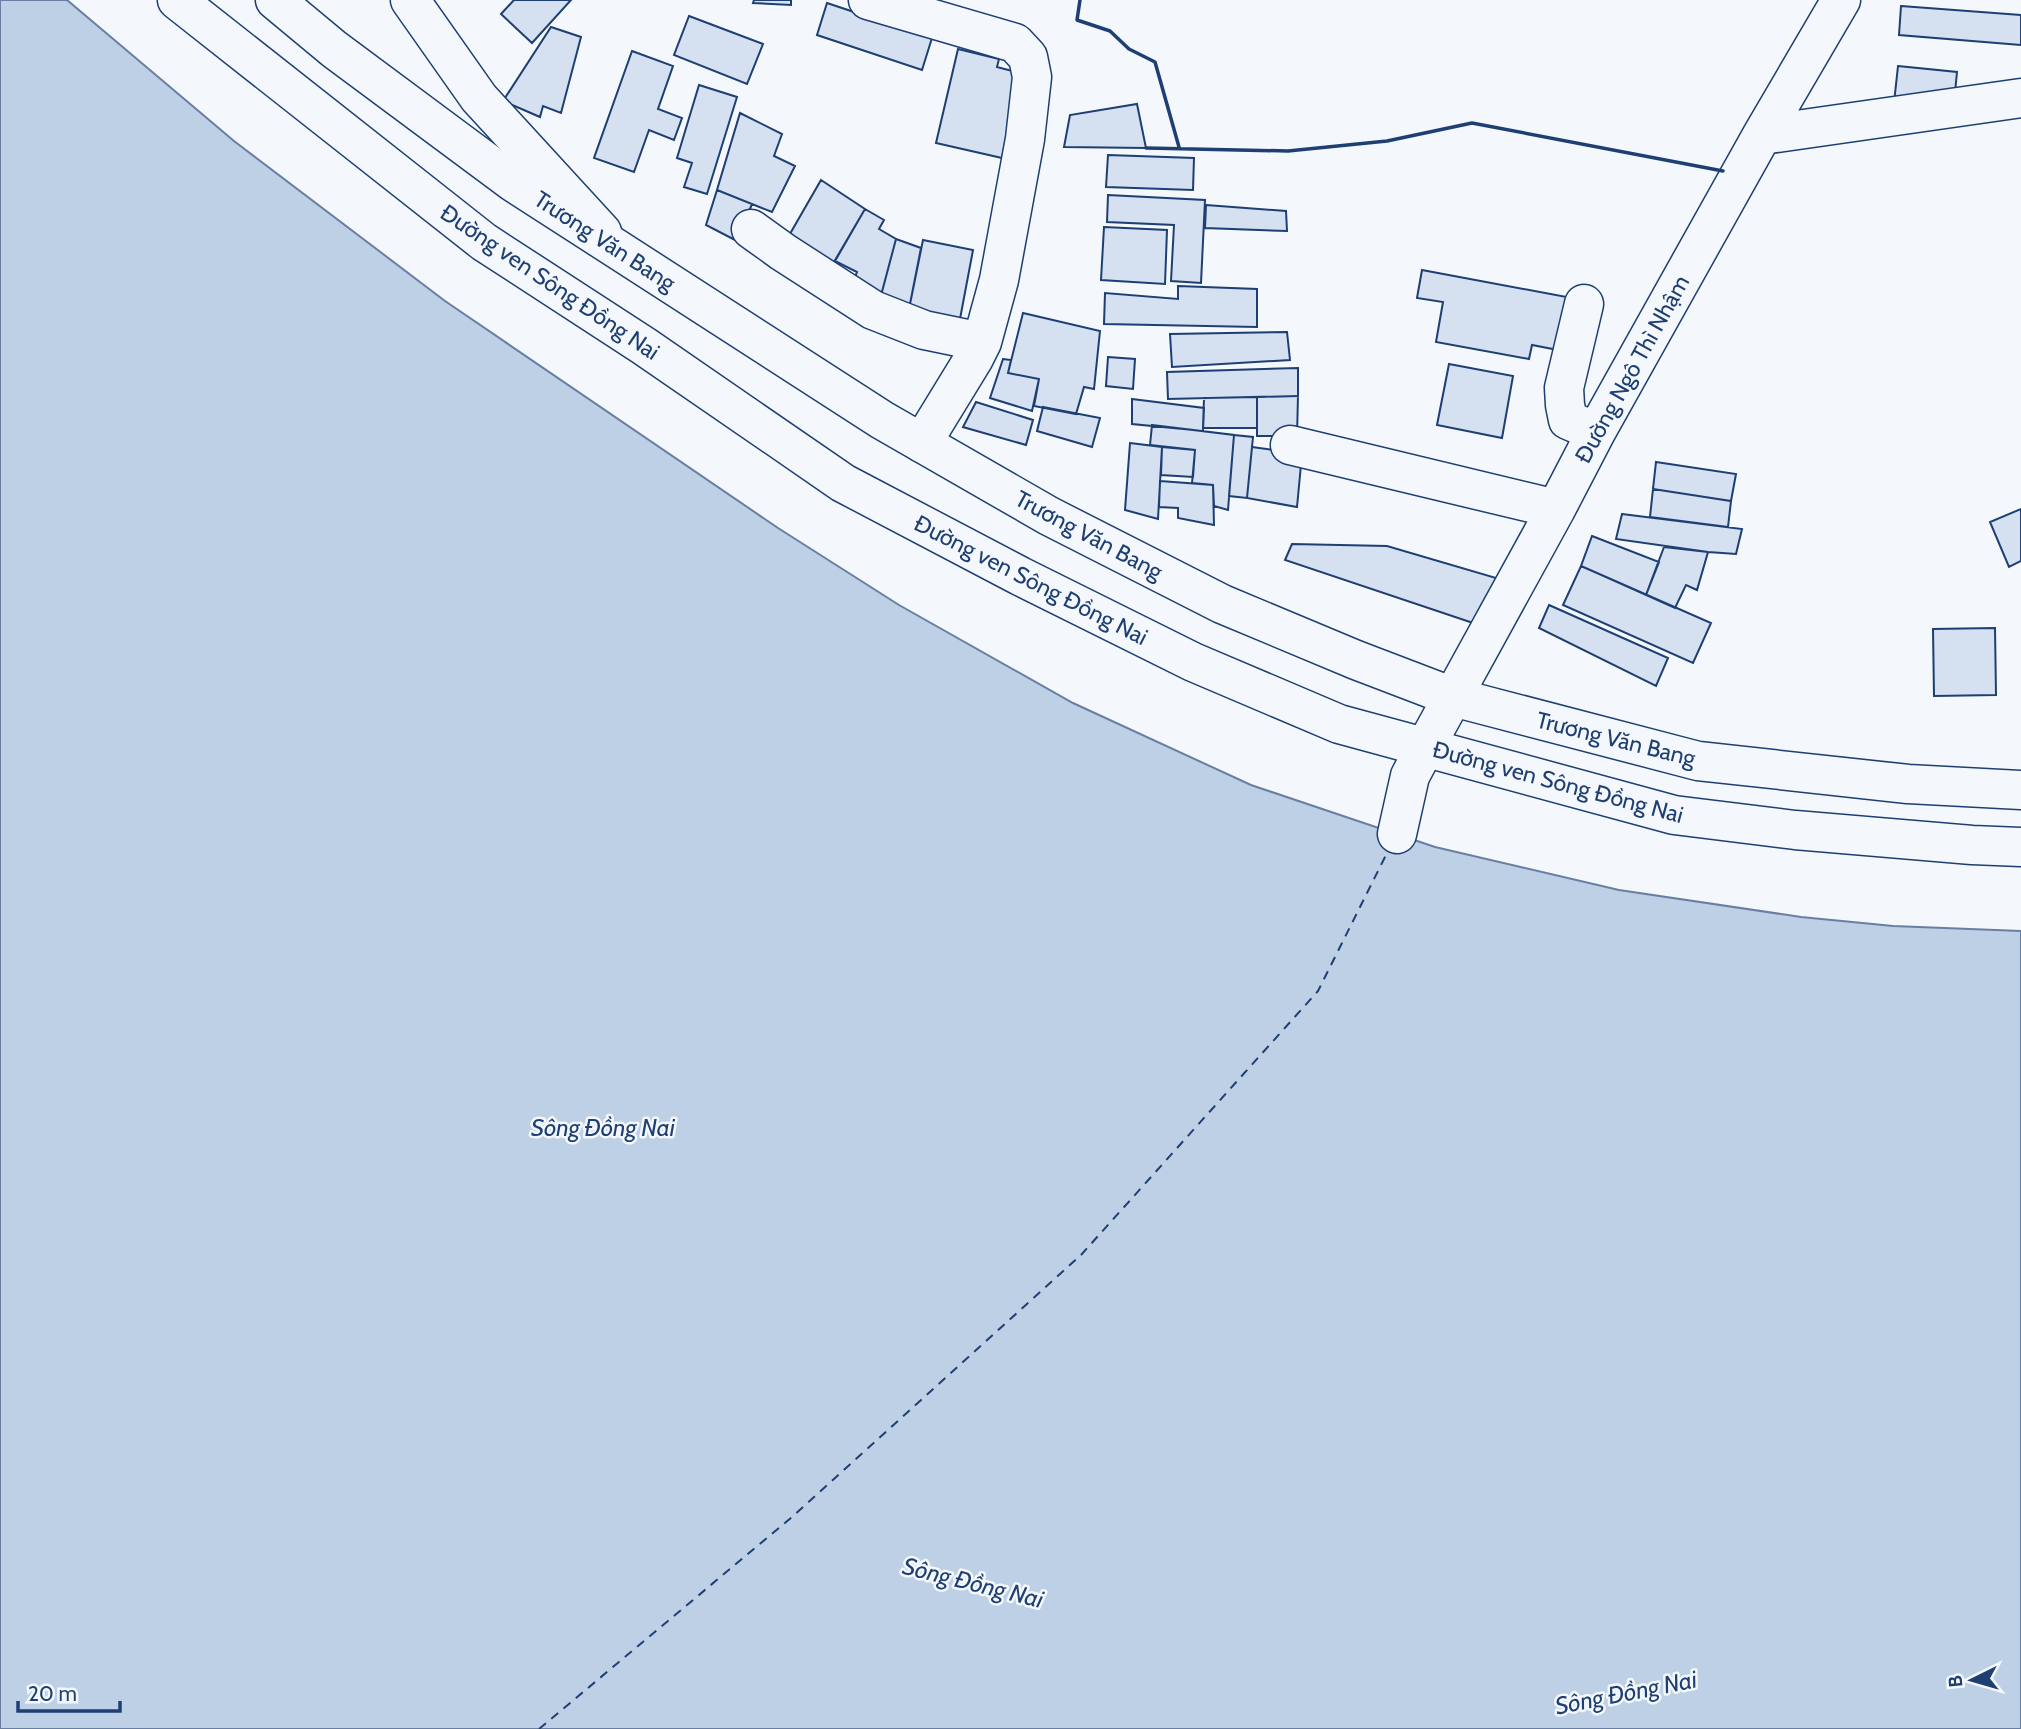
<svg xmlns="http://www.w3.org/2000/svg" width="2021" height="1729" font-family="Cabin,sans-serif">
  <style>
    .water { fill: #bed0e5; stroke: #687fa3; stroke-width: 2 }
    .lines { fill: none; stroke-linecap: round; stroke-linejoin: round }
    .ferry { stroke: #1d3f73; stroke-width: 2; stroke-dasharray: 9 7; stroke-linecap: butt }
    .building { fill: #d5e0f0; stroke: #1d3f73; stroke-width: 2 }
    .minor-casing { stroke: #1d3f73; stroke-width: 41 }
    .major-casing { stroke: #1d3f73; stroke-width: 41 }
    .minor { stroke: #f4f7fb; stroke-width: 38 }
    .major { stroke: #f4f7fb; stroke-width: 38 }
    .wall { stroke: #1d3f73; stroke-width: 3.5 }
    .labels { text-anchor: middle; stroke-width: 5; stroke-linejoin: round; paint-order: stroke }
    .street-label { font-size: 23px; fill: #1d3f73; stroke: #f4f7fb }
    .water-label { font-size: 24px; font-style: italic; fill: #1d3f73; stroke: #f4f7fb }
  </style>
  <rect width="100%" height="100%" fill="#f4f7fb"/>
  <path class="water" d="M0,0h67l167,141 211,160 333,227 121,77 174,98 178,82 184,62 184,43 182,27 92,9 128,5v798h-2021z"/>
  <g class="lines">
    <path class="ferry" d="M539,1729l253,-212 289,-262 237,-264 70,-140"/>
  </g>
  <path class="building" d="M514,0h57l-39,43 -31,-29z
    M754,0h37v5l-38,-2z
    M827,3l105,35 -10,32 -105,-35z
    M1901,6l120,9v30l-122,-10z
    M689,16l74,28 -16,40 -73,-29z
    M551,27l30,10 -20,76 -18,-7 -3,11 -37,-16z
    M958,49l41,10 -2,8 23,6 -18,85 -66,-15z
    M632,51l41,15 -15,43 24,9 -8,22 -25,-10 -15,42 -40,-14z
    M1898,66l59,6 -3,31h-60z
    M699,85l38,12 -30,97 -23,-7 8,-24 -15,-5z
    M1137,104l9,44 -82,-1 6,-32z
    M740,113l42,21 -8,22 21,10 -23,46 -55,-22z
    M1108,155l86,3 -1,32 -87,-3z
    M821,180l44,29 -38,65 -44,-28z
    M717,190l35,14 -15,37 -31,-16z
    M1108,195l97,5 -4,83 -30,-2 3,-56 -67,-3z
    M1206,205l80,6 1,20 -82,-3z
    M865,209l19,11 -5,9 17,10 -17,64 -29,-13 7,-18 -22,-11z
    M1104,227l63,3 -2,54 -64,-4z
    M896,239l25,9 -12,61 -30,-6z
    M923,240l50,10 -13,69 -51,-10z
    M1422,270l150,28 -9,53 -31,-6 -3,14 -93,-17 7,-40 -26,-4z
    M1178,286l79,3v38l-153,-3 1,-31 73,6z
    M1023,313l77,18 -6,58 -10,-2 -8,27 -42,-8 5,-27 -31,-6z
    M1287,332l3,28 -118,7 -2,-33z
    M1108,357l27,2 -2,30 -27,-3z
    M1003,359l8,1 -3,13 31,6 -7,32 -42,-13z
    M1449,364l64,12 -11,62 -65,-13z
    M1298,368v28l-130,3 -1,-27z
    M1298,396l-1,40h-40v-39z
    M1257,397v31h-54l1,-30z
    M1132,399l72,9 -1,23 -71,-7z
    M976,402l57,18 -7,25 -63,-18z
    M1043,407l57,11 -8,29 -55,-16z
    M1152,425l82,10 -6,75 -14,-4 -1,-21 -21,-2 3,-33 -45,-5z
    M1234,435l19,2 -6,61 -18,-2z
    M1130,443l32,4 -4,72 -33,-9z
    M1162,447l33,3 -2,27 -32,-2z
    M1252,447l50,7 -5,53 -50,-9z
    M1656,462l80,12 -5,27 -78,-12z
    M1160,481l53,4 1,40 -36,-7v-10l-19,-1z
    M1653,489l78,12 -3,26 -78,-10z
    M2021,509v52l-12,6 -19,-45z
    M1622,514l120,15 -6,25 -28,-2 -92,-13z
    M1592,536l67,26 -13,33 -65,-29z
    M1292,544l95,2 116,34 -24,45 -194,-65z
    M1664,547l44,5 -11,38 -11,-5 -11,23 -29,-13z
    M1581,566l130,57 -18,40 -130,-58z
    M1549,605l119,53 -12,28 -117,-58z
    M1995,628l1,67 -62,1 -1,-67z"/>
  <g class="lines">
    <g class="minor-casing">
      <path id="minor" d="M410,0l69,98 123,134
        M868,0l147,43 13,14 4,20 -7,62 -26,141 -17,62 -8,16 -52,85
        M1762,135l259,-37
        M751,229l32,23 90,58 51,20 58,12
        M1584,304l-20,84 1,17 3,15 28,12
        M1290,445l266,64
        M1397,834l13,-58 18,-34 128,-233 40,-77 166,-297 79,-135"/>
    </g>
    <g class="major-casing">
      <path id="major" d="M177,0l307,242 160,104 199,137 177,93 173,86 146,62 335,91 121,15 177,15 49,2
        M275,0l59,49 179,133 369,238 167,96 173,88 134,56 97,37 245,64 210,23 113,6"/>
    </g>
    <use href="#minor" class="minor"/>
    <use href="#major" class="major"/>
    <path class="wall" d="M1080,0l-3,20 33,11 19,18 26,13 24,85
      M1146,148l142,3 99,-10 85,-18 251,48"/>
  </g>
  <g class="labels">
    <g class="street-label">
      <text transform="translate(605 241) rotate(33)" y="8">Trương Văn Bang</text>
      <text transform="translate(550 282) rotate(34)" y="8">Đường ven Sông Đồng Nai</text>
      <text transform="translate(1632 369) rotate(-61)" y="8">Đường Ngô Thì Nhậm</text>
      <text transform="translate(1089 535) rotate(28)" y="8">Trương Văn Bang</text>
      <text transform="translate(1031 580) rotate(27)" y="8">Đường ven Sông Đồng Nai</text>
      <text transform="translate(1616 739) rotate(14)" y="8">Trương Văn Bang</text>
      <text transform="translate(1558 782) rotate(15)" y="8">Đường ven Sông Đồng Nai</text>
    </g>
    <g class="water-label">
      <text x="603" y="1136">Sông Đồng Nai</text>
      <text transform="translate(973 1583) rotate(14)" y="8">Sông Đồng Nai</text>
      <text transform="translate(1626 1693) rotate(-11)" y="8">Sông Đồng Nai</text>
    </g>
  </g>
  <g transform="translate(1972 1680) rotate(265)" stroke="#f4f7fb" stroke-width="5" paint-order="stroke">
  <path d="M0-5L12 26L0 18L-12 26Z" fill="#1d3f73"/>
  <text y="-10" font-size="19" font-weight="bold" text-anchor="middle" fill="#1d3f73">B</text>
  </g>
  <path d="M18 1701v10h102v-10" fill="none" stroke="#1d3f73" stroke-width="3.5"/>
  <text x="28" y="1701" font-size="21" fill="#1d3f73" stroke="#f4f7fb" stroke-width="5" paint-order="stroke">20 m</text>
</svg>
